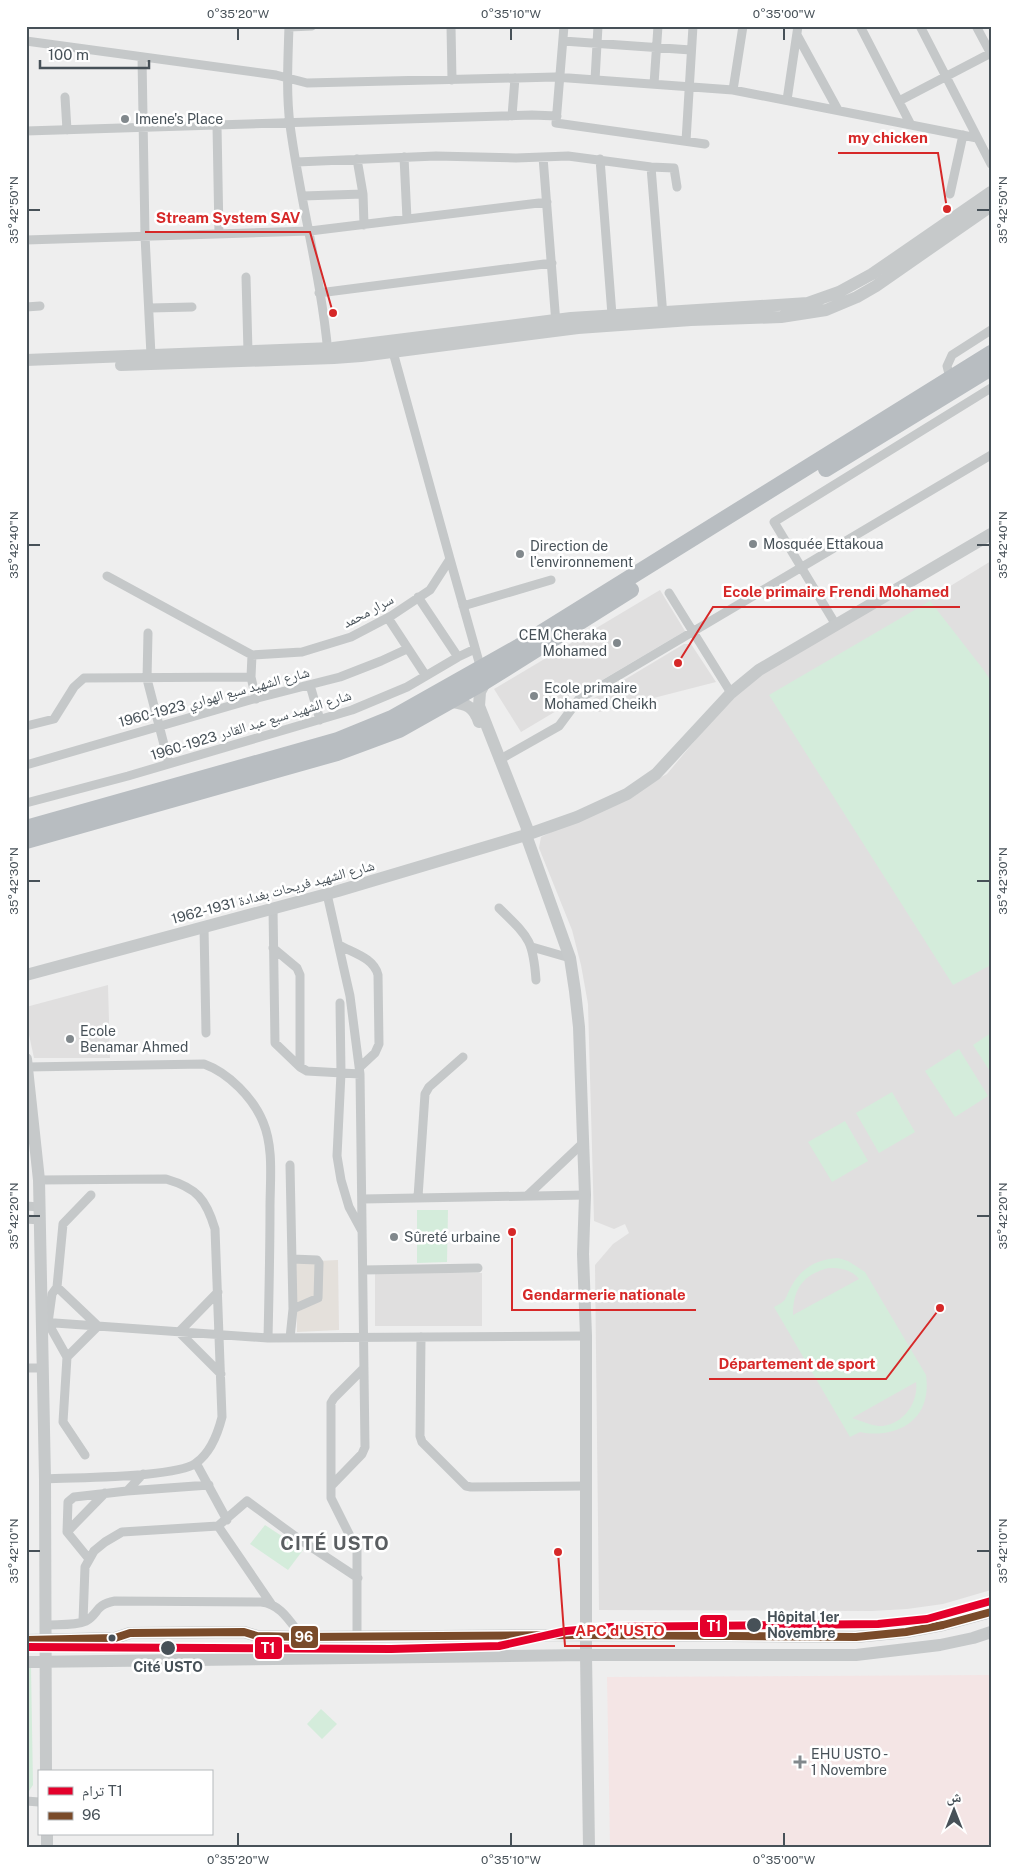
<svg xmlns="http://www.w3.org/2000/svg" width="1017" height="1873" font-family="'Public Sans','Noto Naskh Arabic',sans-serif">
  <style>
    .commercial { fill: #e4e0db }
    .education { fill: #e0dfdf }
    .medical { fill: #f4e5e5 }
    .green { fill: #d4ecdb; fill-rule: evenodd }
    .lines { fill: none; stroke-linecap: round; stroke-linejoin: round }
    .street { stroke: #c5c8c9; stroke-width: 9 }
    .secondary { stroke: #c6c9ca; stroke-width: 12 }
    .highway { stroke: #b8bdc1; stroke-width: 16 }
    .bus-1-casing { stroke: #fff; stroke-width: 11 }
    .bus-1 { stroke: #7a4b2a; stroke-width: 8 }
    .tram-1-casing { stroke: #fff; stroke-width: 11 }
    .tram-1 { stroke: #e4002b; stroke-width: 8 }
    .ticks { fill: none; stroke: #475158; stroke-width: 2 }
    .poi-dot { fill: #81888c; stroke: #fff; stroke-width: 2 }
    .stop-dot { fill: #475158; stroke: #fff; stroke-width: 2 }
    .labels { text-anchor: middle; stroke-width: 5; stroke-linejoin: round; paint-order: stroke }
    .poi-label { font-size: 14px; fill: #475158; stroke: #fff; text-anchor: start }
    .street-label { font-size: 14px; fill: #475158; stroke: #fff }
    .stop-label { font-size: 14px; font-weight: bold; fill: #475158; stroke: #fff; text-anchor: start }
    .district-label { font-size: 19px; font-weight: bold; letter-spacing: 1px; fill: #5a5e61; stroke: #fff }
    .leader { fill: none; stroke: #d62828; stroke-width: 2 }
    .callout-dot { fill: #d62828; stroke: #fff; stroke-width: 2 }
    .callout-label { font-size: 15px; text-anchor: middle; font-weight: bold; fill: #d62828; stroke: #fff; stroke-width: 5; stroke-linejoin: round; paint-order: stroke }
    .line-badge { stroke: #fff; stroke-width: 2 }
    .badge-label { font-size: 14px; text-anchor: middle; font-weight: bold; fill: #fff }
    .neatline { fill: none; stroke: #475158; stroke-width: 2 }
    .ticks-label { font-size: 12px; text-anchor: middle; fill: #475158 }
  </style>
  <rect width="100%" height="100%" fill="#eee"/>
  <path class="commercial" d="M338,1260l1,70 -42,2 -1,-70z"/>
  <path class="education" d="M991,561v1029l-48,14 -36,5 -35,2 -273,-1 -4,-345 18,-21 16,-11 -4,-9 -11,5 -20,-8 -6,-217 -7,-39 -9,-35 -33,-82 2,-11 113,-56 13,-7 61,-73 34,-27 150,-88 27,7z
    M660,590l25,41 -98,58 -17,-1 -2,16 -47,28 -27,-43z
    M684,644h7l25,38 -117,30 -6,-9 1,-5z
    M108,985l2,73h-76l-8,-37v-14z
    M375,1272l107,1v53h-107z"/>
  <path class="medical" d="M991,1675v172h-381l-3,-170z"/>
  <path class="green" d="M930,601l53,68 8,12v284l-38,20 -184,-290z
    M991,1033v40l-18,-28z
    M959,1049l29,47 -33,21 -30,-46z
    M892,1092l23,40 -36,21 -23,-40z
    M845,1121l23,40 -36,21 -24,-40z
    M417,1210h31l-1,52 -30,1z
    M838,1258l10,3 17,11 61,103c1,7 1,14 0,20 -5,32 -38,43 -66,37l-10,5 -76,-130c14,-7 10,-7 17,-20 10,-19 26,-28 47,-29zM829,1268c11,0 22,1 30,11l-66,36c0,-26 10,-41 36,-47zM916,1382c3,21 -14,44 -37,44 -10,-1 -17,-5 -27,-8z
    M265,1525l38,25 -15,20 -38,-26z
    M26,1666h5l2,119 -4,6h-3z
    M321,1709l16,15 -15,15 -15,-15z"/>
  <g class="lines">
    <path class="street" d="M289,26c-1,33 -3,66 1,99 10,76 31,151 38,228
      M451,26l1,54
      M564,26l-8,97 149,21
      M860,26l51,99
      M920,26l71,138
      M976,26l15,28
      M289,27l23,-1
      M797,35l41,75
      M26,41l250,34 31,8 248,-6 178,13 244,48
      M563,41l128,9
      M142,57l3,179 6,119
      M595,80l3,-54
      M654,84l4,-58
      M733,90l10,-64
      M65,97l2,33
      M787,100l11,-74
      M899,101l92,-48
      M512,116l3,-38
      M217,126l2,108
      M26,131l506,-16 25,1
      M686,141l7,-115
      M404,157l3,62
      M543,157l13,167
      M357,159l6,35 1,31
      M600,159l12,156
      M297,162l139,-6 80,2 52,-2 83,11 23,1 3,19
      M651,167l12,149
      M950,194l13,-59
      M303,196l60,-2
      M26,240l284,-9 237,-29
      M246,277l2,75
      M319,293l233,-30
      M26,307l14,-1
      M150,308l42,-1
      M393,352l57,207
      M950,378l-3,-12 5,-11 39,-25
      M107,576l145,79 50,-3 49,-15 40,-21 39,-26 20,-31 31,110
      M669,593l62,100
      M418,597l40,60
      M463,606l88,-26
      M388,618l38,58
      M836,625l-62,-103 217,-134
      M148,633l-1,46 22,85
      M252,655l-1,22 5,22
      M310,685l10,35
      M26,726l28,-7 20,-32 10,-9 167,-1
      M499,760l60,-34 20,-27 412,-244
      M26,765l224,-65 90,-23 41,-16 26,-12
      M26,803l102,-27 224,-66 55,-23 51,-30 17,-8
      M327,894l23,102 10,78 5,373 -3,7 -31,32
      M273,908l2,135 25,24 7,4 53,3
      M499,908c29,29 34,30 37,72
      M204,927l2,106
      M339,945c14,8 35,13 39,30l1,69 -4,9 -15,14
      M532,947l38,11
      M273,948l24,20 3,7v92
      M340,1003l1,70 -4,83 4,24 8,27 13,24
      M27,1067l177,-3c25,9 49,34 59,58 11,26 7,58 7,86 0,43 -1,87 -2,130
      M39,1180l127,-1c31,9 40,20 49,50l7,188c-4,16 -12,36 -26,46 -20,15 -121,14 -151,16
      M528,1195l56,-53
      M418,1197l7,-103 4,-7 34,-30
      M363,1199l222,-4
      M26,1206l13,1
      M26,1219l14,1
      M292,1259l25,1 2,3 -1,35 -25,11
      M363,1270l115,-2
      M57,1287l-5,7 -4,29 19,34 -4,65 22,33
      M218,1292l-39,40 42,42
      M41,1322l227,16 318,-2
      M421,1337l-1,99 2,6 44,44 5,1 116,-1
      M290,1338l3,-29 -3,-144
      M67,1357l31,-31 -41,-39 6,-63 28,-29
      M26,1368h16
      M196,1463l31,57
      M127,1491l82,-6
      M218,1526l29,-25 49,36 62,41
      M67,1532l38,-39
      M89,1559l-22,-27 1,-30 6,-5 53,-6 16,-17
      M83,1621l2,-54 9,-16 11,-9 17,-10 96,-6 54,79
      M45,1625c13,-1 29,1 41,-4 13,-7 8,-16 29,-20l146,1c20,2 29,20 41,35
      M357,1637v-87l-26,-52v-95l3,-5 30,-30
      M26,1801l13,1"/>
    <path class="secondary" d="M26,360l307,-12 238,-30 237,-15 31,-11 33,-18 119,-82
      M121,365l213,-7 27,-2 217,-28 113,-8 90,-3 45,-7 31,-13 19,-11 115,-80
      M486,681l-6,11 -1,14 48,122 -1,7 44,123 5,33 4,36 6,168 -2,59 3,82v319l3,192
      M452,702c15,2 22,5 27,20
      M26,975l312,-84 188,-56 51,-18 50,-23 29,-20 75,-81 28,-23 232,-136
      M26,1059l13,121 6,299 1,293
      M26,1640l89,-2 15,-5 114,-1 13,4 45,1 284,-2 270,2 50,-5 37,-7 48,-13
      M26,1662l560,-7h270l84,-10 33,-7 18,-6
      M47,1834v13"/>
    <path class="highway" d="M826,469l165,-101
      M26,828l312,-88 54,-22 126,-71 473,-294
      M26,841l311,-88 62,-23 87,-49 145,-91"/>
    <g class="bus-1-casing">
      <path id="bus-1" d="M26,1640l89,-2 15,-5 114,-1 13,4 45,1 284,-2 270,2 50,-5 37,-7 48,-13"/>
    </g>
    <use href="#bus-1" class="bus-1"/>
    <g class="tram-1-casing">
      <path id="tram-1" d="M26,1647l365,2 108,-3 67,-15 45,-4 267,-3 49,-5 64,-18"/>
    </g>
    <use href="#tram-1" class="tram-1"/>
  </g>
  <path class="ticks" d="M238,28v12M511,28v12M784,28v12M28,210h12M977,210h13M28,545h12M977,545h13M28,881h12M977,881h13M28,1216h12M977,1216h13M28,1551h12M977,1551h13M238,1833v13M511,1833v13M784,1833v13"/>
  <g class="poi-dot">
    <circle cx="125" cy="119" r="5"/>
    <circle cx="753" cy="544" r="5"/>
    <circle cx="520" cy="554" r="5"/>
    <circle cx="617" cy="643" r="5"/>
    <circle cx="534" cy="696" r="5"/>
    <circle cx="70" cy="1039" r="5"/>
    <circle cx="394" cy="1237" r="5"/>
    <path d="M797.5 1754.5h5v5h5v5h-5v5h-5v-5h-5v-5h5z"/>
  </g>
  <g class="stop-dot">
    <circle cx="754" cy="1625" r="8"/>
    <circle cx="112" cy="1638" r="4.5"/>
    <circle cx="168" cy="1648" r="8"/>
  </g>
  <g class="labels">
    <g class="poi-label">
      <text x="135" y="124">Imene's Place</text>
      <text x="763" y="549">Mosquée Ettakoua</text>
      <text x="530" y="551">Direction de<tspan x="530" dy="16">l'environnement</tspan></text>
      <text x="607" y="640" text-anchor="end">CEM Cheraka<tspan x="607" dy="16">Mohamed</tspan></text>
      <text x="544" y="693">Ecole primaire<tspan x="544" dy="16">Mohamed Cheikh</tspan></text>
      <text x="80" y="1036">Ecole<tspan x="80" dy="16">Benamar Ahmed</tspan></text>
      <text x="404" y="1242">Sûreté urbaine</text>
      <text x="811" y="1759">EHU USTO -<tspan x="811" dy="16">1 Novembre</tspan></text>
    </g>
    <g class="street-label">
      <text transform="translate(368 611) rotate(-28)" y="5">سرار محمد</text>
      <text transform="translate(214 697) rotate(-15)" y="5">شارع الشهيد سبع الهواري 1923-1960</text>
      <text transform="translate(251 725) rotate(-17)" y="5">شارع الشهيد سبع عبد القادر 1923-1960</text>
      <text transform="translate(273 892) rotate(-15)" y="5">شارع الشهيد فريحات بغدادة 1931-1962</text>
    </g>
    <g class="stop-label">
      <text x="767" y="1622">Hôpital 1er<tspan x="767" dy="16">Novembre</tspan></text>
      <text x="168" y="1672" text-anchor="middle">Cité USTO</text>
    </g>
    <g class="district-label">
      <text x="335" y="1550">CITÉ USTO</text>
    </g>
  </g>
  <path class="leader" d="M947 209L938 153H838M333 313L310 232H145M678 663L713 607H960M512 1232L512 1310H696M940 1308L886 1379H709M558 1552L565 1646H675"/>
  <g class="callout-dot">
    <circle cx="947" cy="209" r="5"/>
    <circle cx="333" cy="313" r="5"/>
    <circle cx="678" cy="663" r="5"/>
    <circle cx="512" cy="1232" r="5"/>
    <circle cx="940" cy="1308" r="5"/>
    <circle cx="558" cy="1552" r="5"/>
  </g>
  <g class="callout-label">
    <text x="888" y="143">my chicken</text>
    <text x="228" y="223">Stream System SAV</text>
    <text x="836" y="597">Ecole primaire Frendi Mohamed</text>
    <text x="604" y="1300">Gendarmerie nationale</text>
    <text x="797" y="1369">Département de sport</text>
    <text x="620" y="1636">APC d'USTO</text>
  </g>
  <g class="line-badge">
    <rect x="699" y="1614" width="29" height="24" rx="5" fill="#e4002b"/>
    <rect x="290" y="1625" width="29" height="24" rx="5" fill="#7a4b2a"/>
    <rect x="254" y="1636" width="29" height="24" rx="5" fill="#e4002b"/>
  </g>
  <g class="badge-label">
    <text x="714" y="1631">T1</text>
    <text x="304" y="1642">96</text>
    <text x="268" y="1653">T1</text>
  </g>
  <rect width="1017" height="1873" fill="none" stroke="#ffffff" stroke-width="55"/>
  <rect x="38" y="1770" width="175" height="65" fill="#ffffff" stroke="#b5b9bc"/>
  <rect x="48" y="1787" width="25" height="8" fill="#e4002b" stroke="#b5b9bc"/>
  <text x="82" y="1796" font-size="15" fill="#475158">ترام T1</text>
  <rect x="48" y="1812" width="25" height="8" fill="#7a4b2a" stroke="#b5b9bc"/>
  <text x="82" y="1820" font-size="15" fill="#475158">96</text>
  <g transform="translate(954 1810)" stroke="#ffffff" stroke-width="4" paint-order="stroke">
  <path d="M0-4L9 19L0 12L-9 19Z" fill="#475158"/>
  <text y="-8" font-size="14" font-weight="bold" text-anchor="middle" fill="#475158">ش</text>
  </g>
  <path d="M40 60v8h109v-8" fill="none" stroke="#475158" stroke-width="2.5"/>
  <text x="48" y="60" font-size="15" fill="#475158" stroke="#ffffff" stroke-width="4" paint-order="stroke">100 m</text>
  <rect x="28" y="28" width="962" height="1818" class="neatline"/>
  <g class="ticks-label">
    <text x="238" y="18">0°35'20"W</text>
    <text x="511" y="18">0°35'10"W</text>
    <text x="784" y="18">0°35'00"W</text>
    <text transform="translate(14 210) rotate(-90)" y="4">35°42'50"N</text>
    <text transform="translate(1003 210) rotate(-90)" y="4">35°42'50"N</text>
    <text transform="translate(14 545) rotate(-90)" y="4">35°42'40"N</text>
    <text transform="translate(1003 545) rotate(-90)" y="4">35°42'40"N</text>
    <text transform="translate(14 881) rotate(-90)" y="4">35°42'30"N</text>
    <text transform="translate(1003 881) rotate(-90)" y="4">35°42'30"N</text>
    <text transform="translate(14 1216) rotate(-90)" y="4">35°42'20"N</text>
    <text transform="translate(1003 1216) rotate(-90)" y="4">35°42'20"N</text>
    <text transform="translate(14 1551) rotate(-90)" y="4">35°42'10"N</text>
    <text transform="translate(1003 1551) rotate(-90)" y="4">35°42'10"N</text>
    <text x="238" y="1864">0°35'20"W</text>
    <text x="511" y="1864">0°35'10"W</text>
    <text x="784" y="1864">0°35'00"W</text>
  </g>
</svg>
